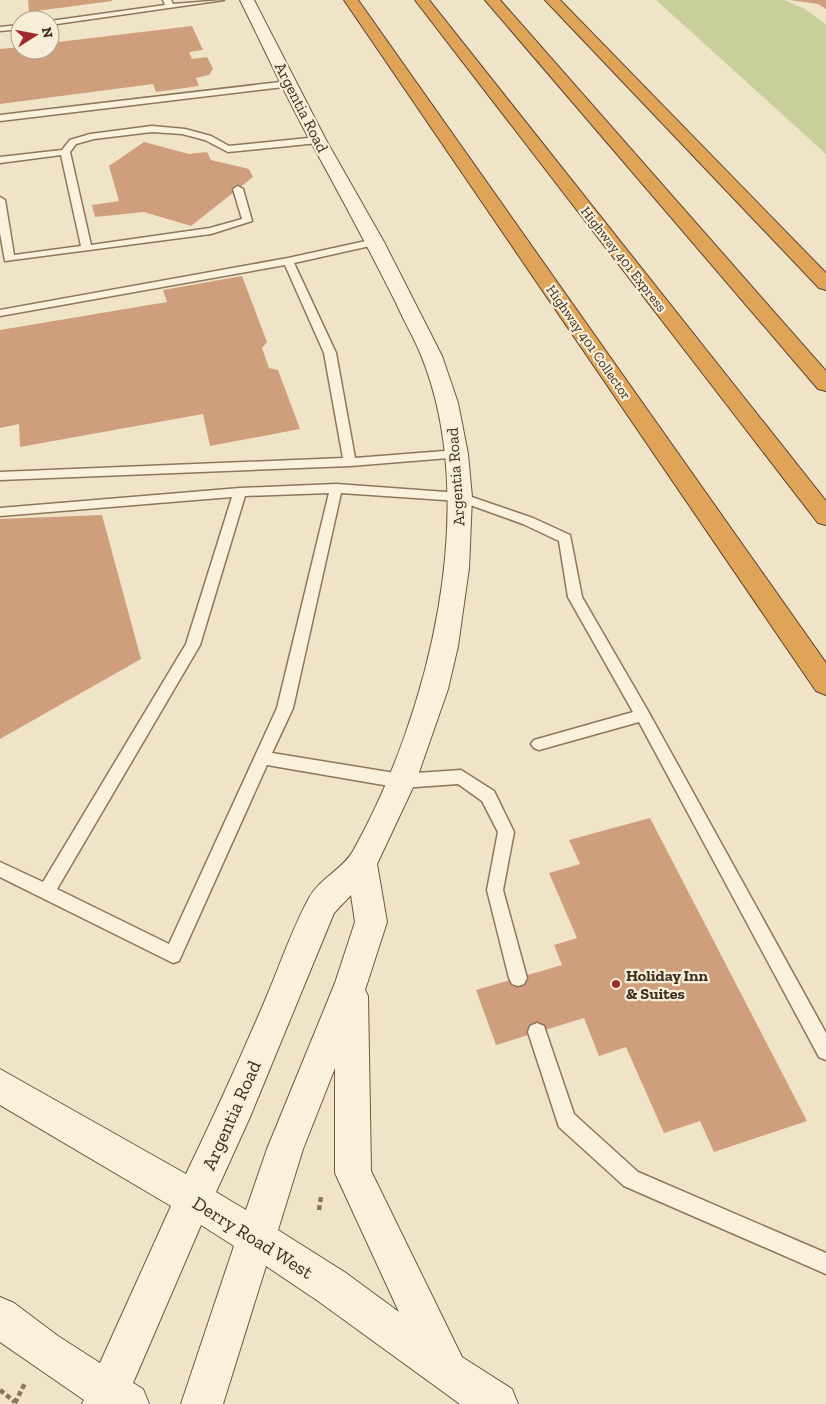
<svg xmlns="http://www.w3.org/2000/svg" width="826" height="1404" font-family="'Zilla Slab',serif">
  <style>
    .green { fill: #c9cf9b }
    .building { fill: #cf9f7d }
    .lines { fill: none; stroke-linecap: round; stroke-linejoin: round }
    .lane-casing { stroke: #8d765c; stroke-width: 3 }
    .secondary-casing { stroke: #6f573f; stroke-width: 2 }
    .highway-casing { stroke: #5b4430; stroke-width: 2 }
    .path { stroke: #8d765c; stroke-width: 4.5; stroke-dasharray: 5 3; stroke-linecap: butt }
    .lane { fill: #faf1dc; fill-rule: evenodd }
    .secondary { fill: #faf1dc; fill-rule: evenodd }
    .highway { fill: #e0a458; fill-rule: evenodd }
    .poi-dot { fill: #9e2a2b; stroke: #f7eed8; stroke-width: 2 }
    .labels { text-anchor: middle; stroke-width: 4.5; stroke-linejoin: round; paint-order: stroke }
    .far-street-label { font-size: 14px; fill: #3d2e20; stroke: #f7eed8 }
    .street-label { font-size: 16px; fill: #3d2e20; stroke: #f7eed8 }
    .poi-label { font-size: 16px; font-weight: bold; fill: #3d2e20; stroke: #f7eed8; text-anchor: start }
    .near-street-label { font-size: 19px; fill: #3d2e20; stroke: #f7eed8 }
  </style>
  <rect width="100%" height="100%" fill="#f0e4c8"/>
  <path class="green" d="M656,0h128l21,9 21,15v130z"/>
  <path class="building" d="M28,0h84v1l-83,11z
    M790,0h36v9l-8,-5z
    M192,26l11,24 -14,2 3,7 15,-2 6,12 -4,6 -13,3 3,8 -43,6 -3,-8 -153,20v-55l20,-2v3h30v-7z
    M144,142l45,12 18,-2 4,8 38,9 4,8 -62,49 -47,-14 -49,5 -3,-12 27,-4 -10,-35z
    M242,276l25,66 -5,6 7,20 9,2 22,59 -90,17 -7,-32 -183,33 -1,-23 -19,4v-98l167,-28 -4,-12z
    M102,515l39,144 -141,80v-220z
    M650,818l157,303 -93,31 -14,-31 -36,12 -38,-86 -27,9 -15,-38 -88,27 -20,-55 86,-25 -8,-20 23,-7 -28,-65 31,-9 -11,-24z"/>
  <g class="lines">
    <g class="lane-casing">
      <path id="lane" d="M163,0h8l2,4 51,-4 -174,25v-4l115,-16z
        M20,25v4l-20,2v-4z
        M289,81l4,3 -1,2 -292,35v-6z
        M152,126l33,3 26,7 18,10 89,-9 5,3 -5,3 -90,9 -23,-12 -23,-6 -30,-2 -58,7 -18,5 -6,8 21,93 119,-17 32,-9 -9,-30 5,-3 5,3 9,32 -41,13 -206,27 -5,-28v-36l5,3 9,55 67,-9 -20,-91 -61,8v-6l62,-7 8,-10 20,-6z
        M375,239l4,1v4l-85,19 42,90 19,105 102,-8 4,1 2,3 -2,3 -111,9 -350,14v-8l343,-14 -19,-105 -39,-88 -285,51v-6l288,-52z
        M336,484l124,9 73,25 37,17 12,62 66,114 178,322v27l-7,-3 -180,-335 -100,28 -5,-2 -3,-4 3,-4 99,-28 -65,-115 -9,-56 -36,-17 -64,-23 -118,-8 -48,215 -21,45 129,21 60,-4 33,21 20,41 -11,58 24,88 -3,6 -6,2 -6,-2 -3,-6 -22,-88 11,-58 -16,-31 -24,-17 -57,4 -134,-23 -88,196 -6,2 -173,-86v-15l43,20 143,-238 46,-147 -232,19v-8l240,-20zM329,493l-52,215 -108,236 -112,-55 143,-244 45,-149z
        M537,1023l7,3 2,6 28,82 64,58 188,81v21l-202,-88 -65,-59 -31,-95 2,-6z"/>
    </g>
    <g class="secondary-casing">
      <path id="secondary" d="M240,0h14l72,140 58,102 58,114 16,47 10,51 4,43 -3,71 -11,78 -10,43 -32,92 -39,83 10,58 -22,68 3,6 3,175 91,186 50,32 6,15h-58l-142,-103 -52,-35 -43,138h-42l53,-158 -33,-21 -68,158 10,6 6,15h-67l2,-4 -84,-58v-45l14,6 44,33 42,27 71,-157 -171,-101v-36l186,105c28,-58 55,-117 80,-176 14,-33 26,-69 43,-100 10,-19 34,-29 44,-47 76,-136 129,-346 68,-496 -7,-17 -17,-34 -25,-52 -27,-54 -55,-106 -84,-159 -26,-47 -48,-96 -72,-144zM351,895l4,27 -20,61 -68,166 -21,61 -30,-18 34,-75 84,-204zM335,1068v105l64,139 -53,-39 -68,-43 25,-81z"/>
    </g>
    <g class="highway-casing">
      <path id="highway" d="M344,0h14l468,663v32l-10,-4z
        M415,0h14l397,501v24l-8,-2z
        M485,0h15l326,371v20l-8,-2z
        M545,0h15l266,273v17l-7,-2z"/>
    </g>
    <path class="path" d="M319,1210l2,-13
      M0,1390l15,12
      M15,1403l10,-20"/>
    <use href="#lane" class="lane"/>
    <use href="#secondary" class="secondary"/>
    <use href="#highway" class="highway"/>
  </g>
  <circle class="poi-dot" cx="616" cy="984" r="5"/>
  <g class="labels">
    <g class="far-street-label">
      <text transform="translate(624 259) rotate(52)" y="5">Highway 401 Express</text>
      <text transform="translate(589 342) rotate(55)" y="5">Highway 401 Collector</text>
    </g>
    <g class="street-label">
      <text transform="translate(302 107) rotate(63)" y="6">Argentia Road</text>
      <text transform="translate(455 477) rotate(-94)" y="6">Argentia Road</text>
    </g>
    <g class="poi-label">
      <text x="626" y="981">Holiday Inn<tspan x="626" dy="18">&amp; Suites</tspan></text>
    </g>
    <g class="near-street-label">
      <text transform="translate(231 1115) rotate(-66)" y="7">Argentia Road</text>
      <text transform="translate(253 1237) rotate(32)" y="7">Derry Road West</text>
    </g>
  </g>
  <g transform="translate(35 35) rotate(79)"><circle r="24" fill="#f7eed8" stroke="#ada18e"/>
  <path d="M0-4L9 19L0 12L-9 19Z" fill="#9e2a2b"/>
  <text y="-8" font-size="14" font-weight="bold" text-anchor="middle" fill="#3d2e20">N</text>
  </g>
</svg>
